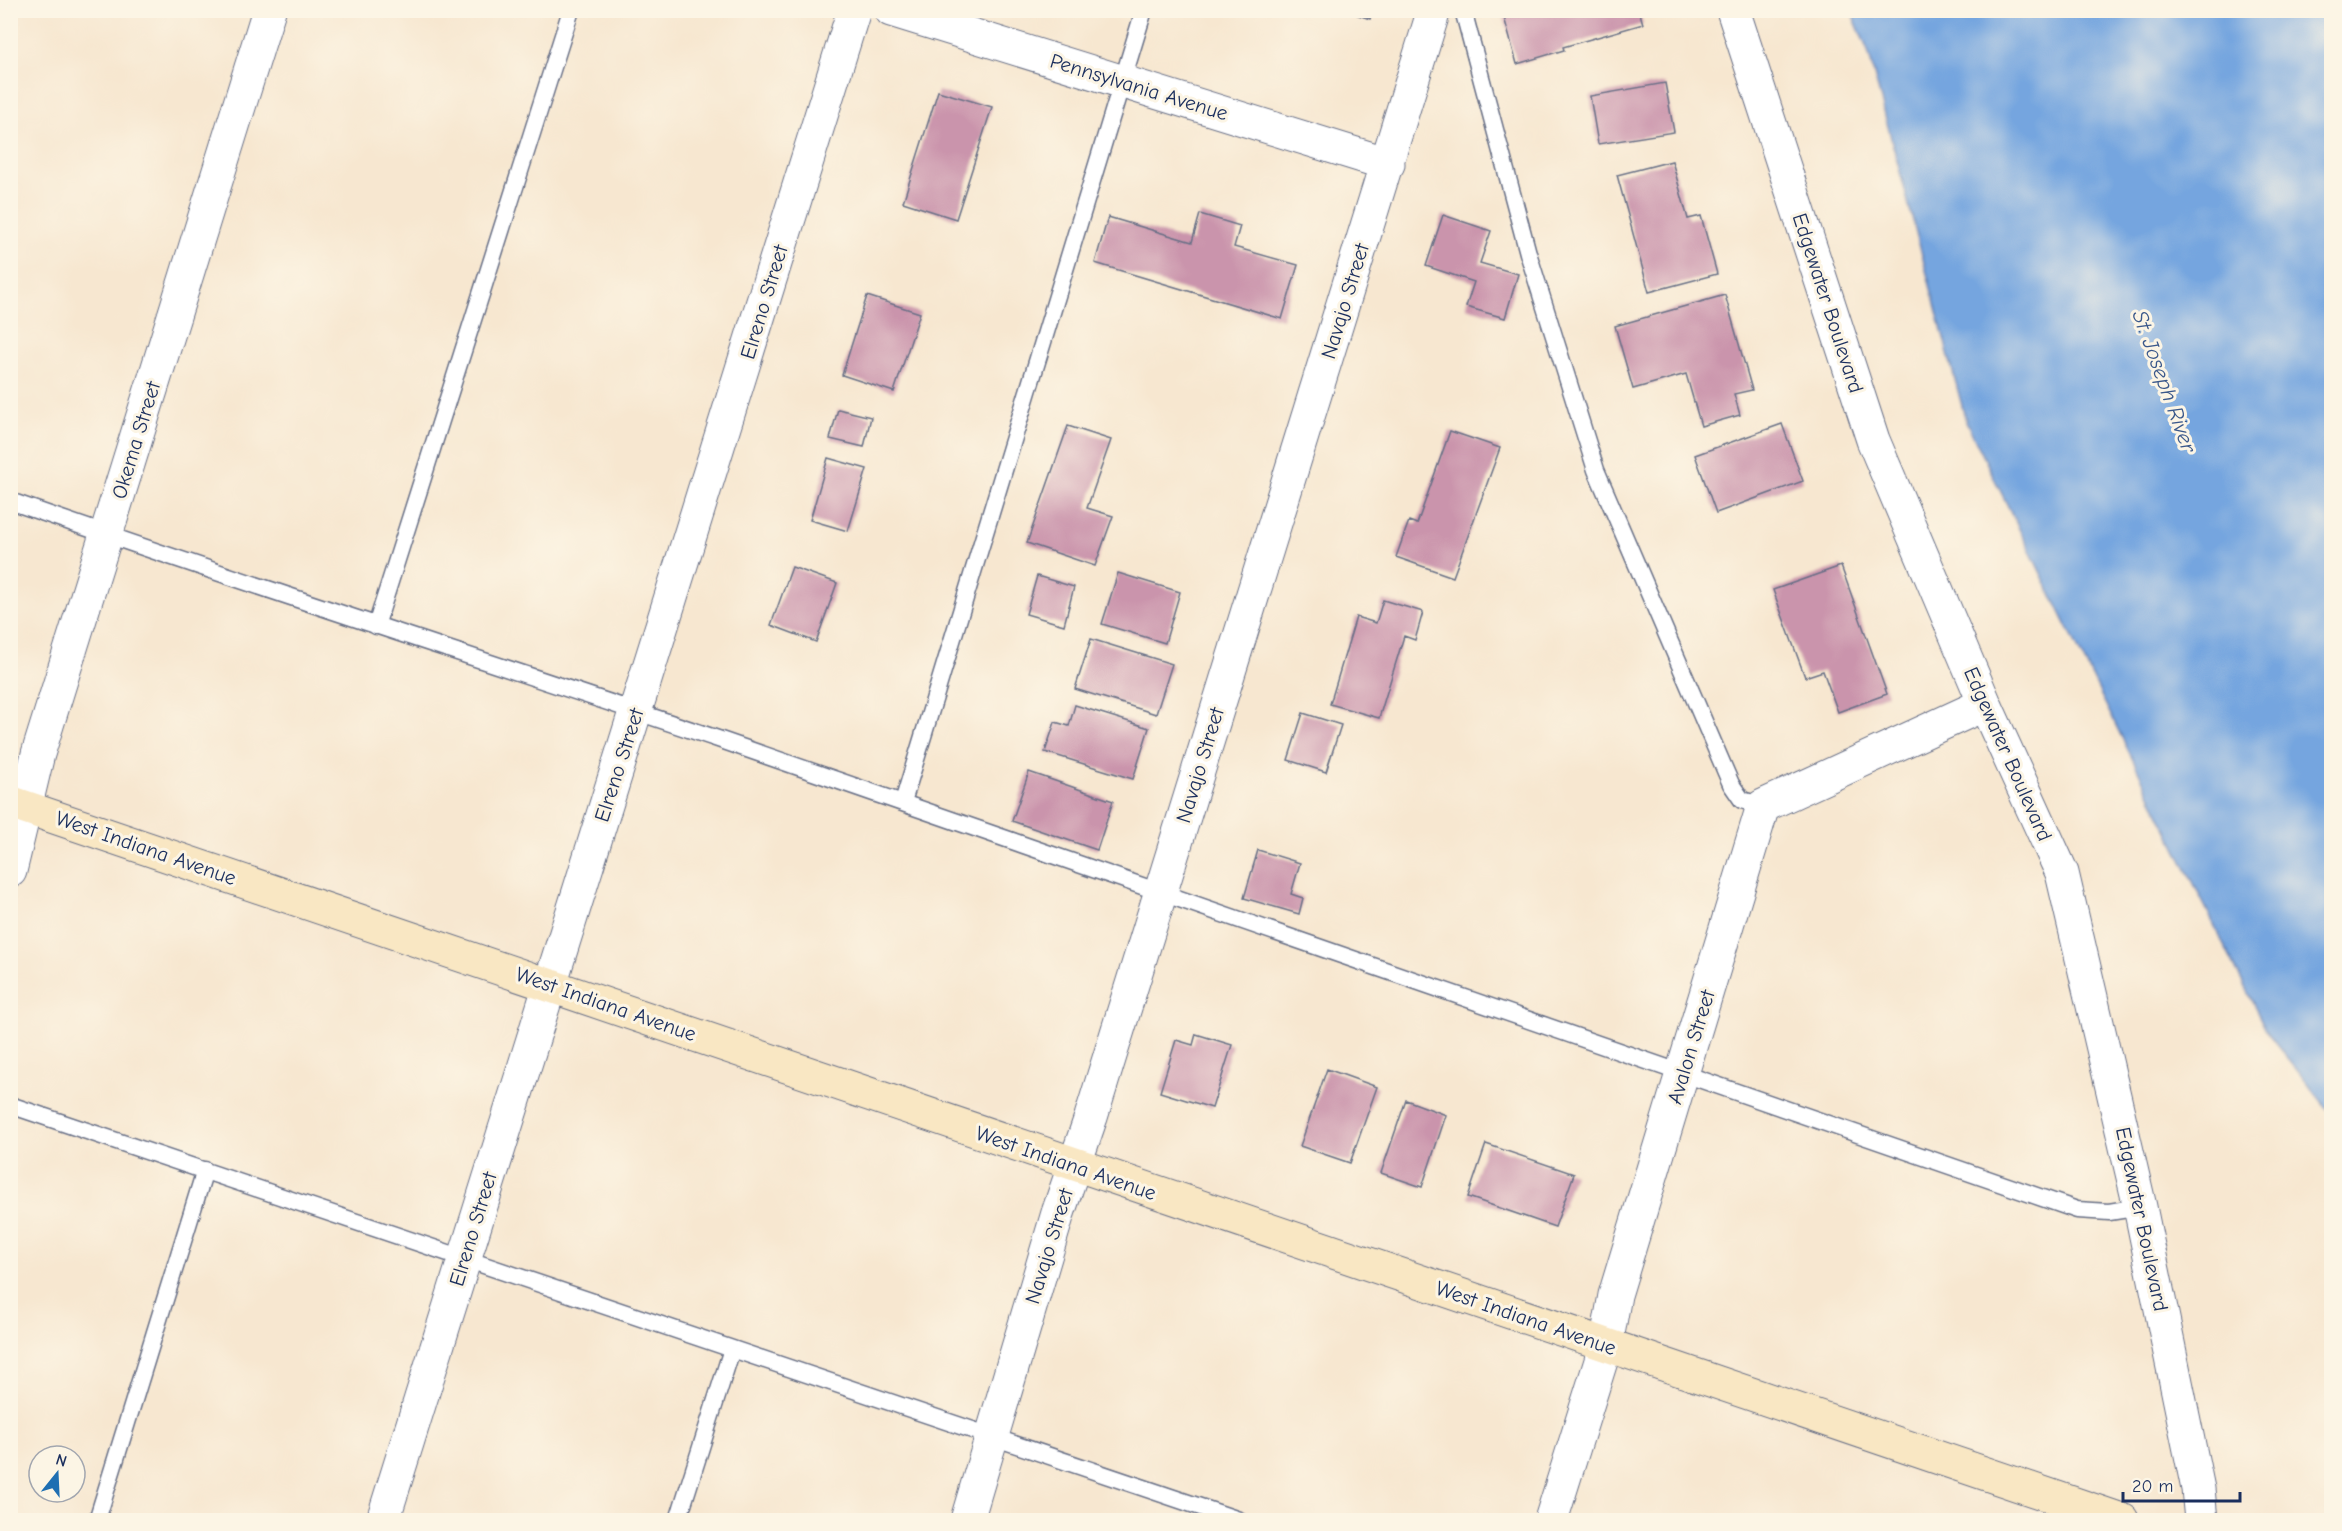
<svg xmlns="http://www.w3.org/2000/svg" width="2342" height="1531" font-family="'Comic Neue',sans-serif">
  <style>
    .water { fill: #75a5df; stroke: #486a9e; stroke-width: 1.5 }
    .building { fill: #ca94ac }
    .lines { fill: none; stroke-linecap: round; stroke-linejoin: round }
    .lane-casing { stroke: #686f86; stroke-width: 19 }
    .street-casing { stroke: #686f86; stroke-width: 35 }
    .secondary-casing { stroke: #686f86; stroke-width: 35 }
    .lane { stroke: #fff; stroke-width: 16 }
    .street { stroke: #fff; stroke-width: 33 }
    .secondary { stroke: #f9e7c3; stroke-width: 33 }
    .labels { text-anchor: middle; stroke-width: 6; stroke-linejoin: round; paint-order: stroke }
    .street-label { font-size: 21px; fill: #1b2f5e; stroke: #fcf5e5 }
    .water-label { font-size: 22px; font-style: italic; fill: #3a588b; stroke: #fcf5e5 }
  </style>
  <rect width="100%" height="100%" fill="#fcf5e5"/>
  <filter id="ink" filterUnits="userSpaceOnUse"><feTurbulence type="fractalNoise" baseFrequency=".0167" numOctaves="2"/><feDisplacementMap in="SourceGraphic" scale="12" xChannelSelector="R" yChannelSelector="G"/><feConvolveMatrix kernelMatrix="1 2 1 2 8 2 1 2 1" color-interpolation-filters="sRGB"/></filter>
  <filter id="wash" filterUnits="userSpaceOnUse"><feTurbulence type="fractalNoise" baseFrequency=".008" numOctaves="4" result="noise"/><feDisplacementMap in="SourceGraphic" scale="24" xChannelSelector="R" yChannelSelector="G"/><feGaussianBlur stdDeviation="1.35" result="paint"/><feColorMatrix in="noise" values="0 0 0 0 0 0 0 0 0 0 0 0 0 0 0 0 0 1.4 0 .05"/><feComposite in="paint" operator="in"/></filter>
  <g filter="url(#wash)">
    <rect width="100%" height="100%" fill="#f7e7d0"/>
    <path class="water" d="M2321,10l11,22 -1,1081 -64,-81 -301,-611 -98,-370 -17,-40z"/>
    <g id="blocks">
      <path class="building" d="M1344,10h29l-3,9z
        M1502,10h137l4,14 -80,23 1,3 -47,14z
        M1665,83l9,49 -76,12 -8,-48z
        M938,91l54,16 -36,112 -53,-17z
        M1672,161l16,58 13,-3 16,58 -68,18 -32,-117z
        M1200,214l40,12 -6,21 64,18 -16,54 -187,-56 13,-46 84,25z
        M1443,215l48,16 -11,32 38,11 -13,44 -39,-11 8,-25 -48,-16z
        M1725,295l27,95 -18,4 6,21 -39,11 -15,-52 -53,15 -18,-63z
        M867,296l53,17 -26,79 -52,-17z
        M838,409l33,8 -7,30 -34,-8z
        M1782,424l21,57 -87,32 -21,-58z
        M1068,426l43,14 -24,68 26,8 -18,50 -68,-23z
        M1450,431l50,17 -47,129 -57,-20 13,-36 8,3z
        M828,458l39,11 -19,62 -38,-11z
        M1841,566l46,128 -49,18 -15,-41 -18,6 -32,-87z
        M792,567l45,16 -21,59 -45,-17z
        M1118,573l62,19 -15,51 -63,-19z
        M1037,576l37,11 -10,38 -38,-11z
        M1383,600l40,12 -8,28 -11,-4 -25,82 -49,-14 26,-87 20,6z
        M1091,639l81,25 -16,50 -81,-25z
        M1075,705l74,23 -16,51 -88,-27 10,-30 14,4z
        M1303,713l38,12 -15,47 -38,-12z
        M1029,772l84,29 -16,49 -85,-29z
        M1258,850l42,13 -9,31 12,4 -4,16 -55,-16z
        M1196,1034l36,11 -20,63 -52,-16 16,-52 17,5z
        M1327,1069l50,18 -27,76 -50,-17z
        M1406,1100l40,15 -24,72 -41,-14z
        M1486,1144l88,30 -19,53 -87,-30z"/>
    </g>
  </g>
  <g filter="url(#ink)">
    <use href="#blocks" fill-opacity="0" stroke="#686f86" stroke-width="1.5"/>
    <g class="lines">
      <g class="lane-casing">
        <path id="lane" d="M1463,10l65,243 68,217 135,314 11,16 21,6
          M10,501c235,83 472,158 708,238 454,155 907,312 1359,471l32,2 31,-5
          M376,626l195,-616
          M903,802l241,-792
          M10,1105l1229,415
          M97,1520l108,-350
          M678,1520l54,-171"/>
      </g>
      <g class="street-casing">
        <path id="street" d="M891,10l497,154
          M1733,10l140,430 112,264 77,169 78,334 58,282 3,31
          M10,871l28,-117 231,-744
          M383,1520l471,-1510
          M967,1520l91,-307 33,-96 343,-1107
          M1551,1520l55,-175 9,-50 148,-489 222,-102"/>
      </g>
      <g class="secondary-casing">
        <path id="secondary" d="M10,802c704,240 1408,479 2112,718"/>
      </g>
      <use href="#lane" class="lane"/>
      <use href="#street" class="street"/>
      <use href="#secondary" class="secondary"/>
    </g>
  </g>
  <g class="labels">
    <g class="street-label">
      <text transform="translate(1139 87) rotate(17)" y="7">Pennsylvania Avenue</text>
      <text transform="translate(1345 301) rotate(-73)" y="7">Navajo Street</text>
      <text transform="translate(764 302) rotate(-73)" y="7">Elreno Street</text>
      <text transform="translate(1828 303) rotate(72)" y="7">Edgewater Boulevard</text>
      <text transform="translate(136 440) rotate(-73)" y="7">Okema Street</text>
      <text transform="translate(2008 754) rotate(66)" y="7">Edgewater Boulevard</text>
      <text transform="translate(619 765) rotate(-72)" y="7">Elreno Street</text>
      <text transform="translate(1200 765) rotate(-73)" y="7">Navajo Street</text>
      <text transform="translate(146 848) rotate(19)" y="7">West Indiana Avenue</text>
      <text transform="translate(606 1004) rotate(19)" y="7">West Indiana Avenue</text>
      <text transform="translate(1691 1047) rotate(-73)" y="7">Avalon Street</text>
      <text transform="translate(1066 1163) rotate(19)" y="7">West Indiana Avenue</text>
      <text transform="translate(2142 1219) rotate(78)" y="7">Edgewater Boulevard</text>
      <text transform="translate(473 1229) rotate(-73)" y="7">Elreno Street</text>
      <text transform="translate(1049 1246) rotate(-73)" y="7">Navajo Street</text>
      <text transform="translate(1526 1318) rotate(19)" y="7">West Indiana Avenue</text>
    </g>
    <g class="water-label">
      <text transform="translate(2165 381) rotate(70)" y="8">St. Joseph River</text>
    </g>
  </g>
  <rect width="2342" height="1531" fill="none" stroke="#fcf5e5" stroke-width="36"/>
  <g transform="translate(57 1474) rotate(18)"><circle r="28" fill="#fcf5e5" stroke="#a2a6af" stroke-width="1.5"/>
  <path d="M0-4.5L10 22L0 15L-10 22Z" fill="#1f6fb2"/>
  <text y="-9" font-size="16" font-weight="bold" text-anchor="middle" fill="#1b2f5e">N</text>
  </g>
  <path d="M2123 1492v9h117v-9" fill="none" stroke="#1b2f5e" stroke-width="3"/>
  <text x="2132" y="1492" font-size="18" fill="#1b2f5e" stroke="#fcf5e5" stroke-width="4.5" paint-order="stroke">20 m</text>
</svg>
